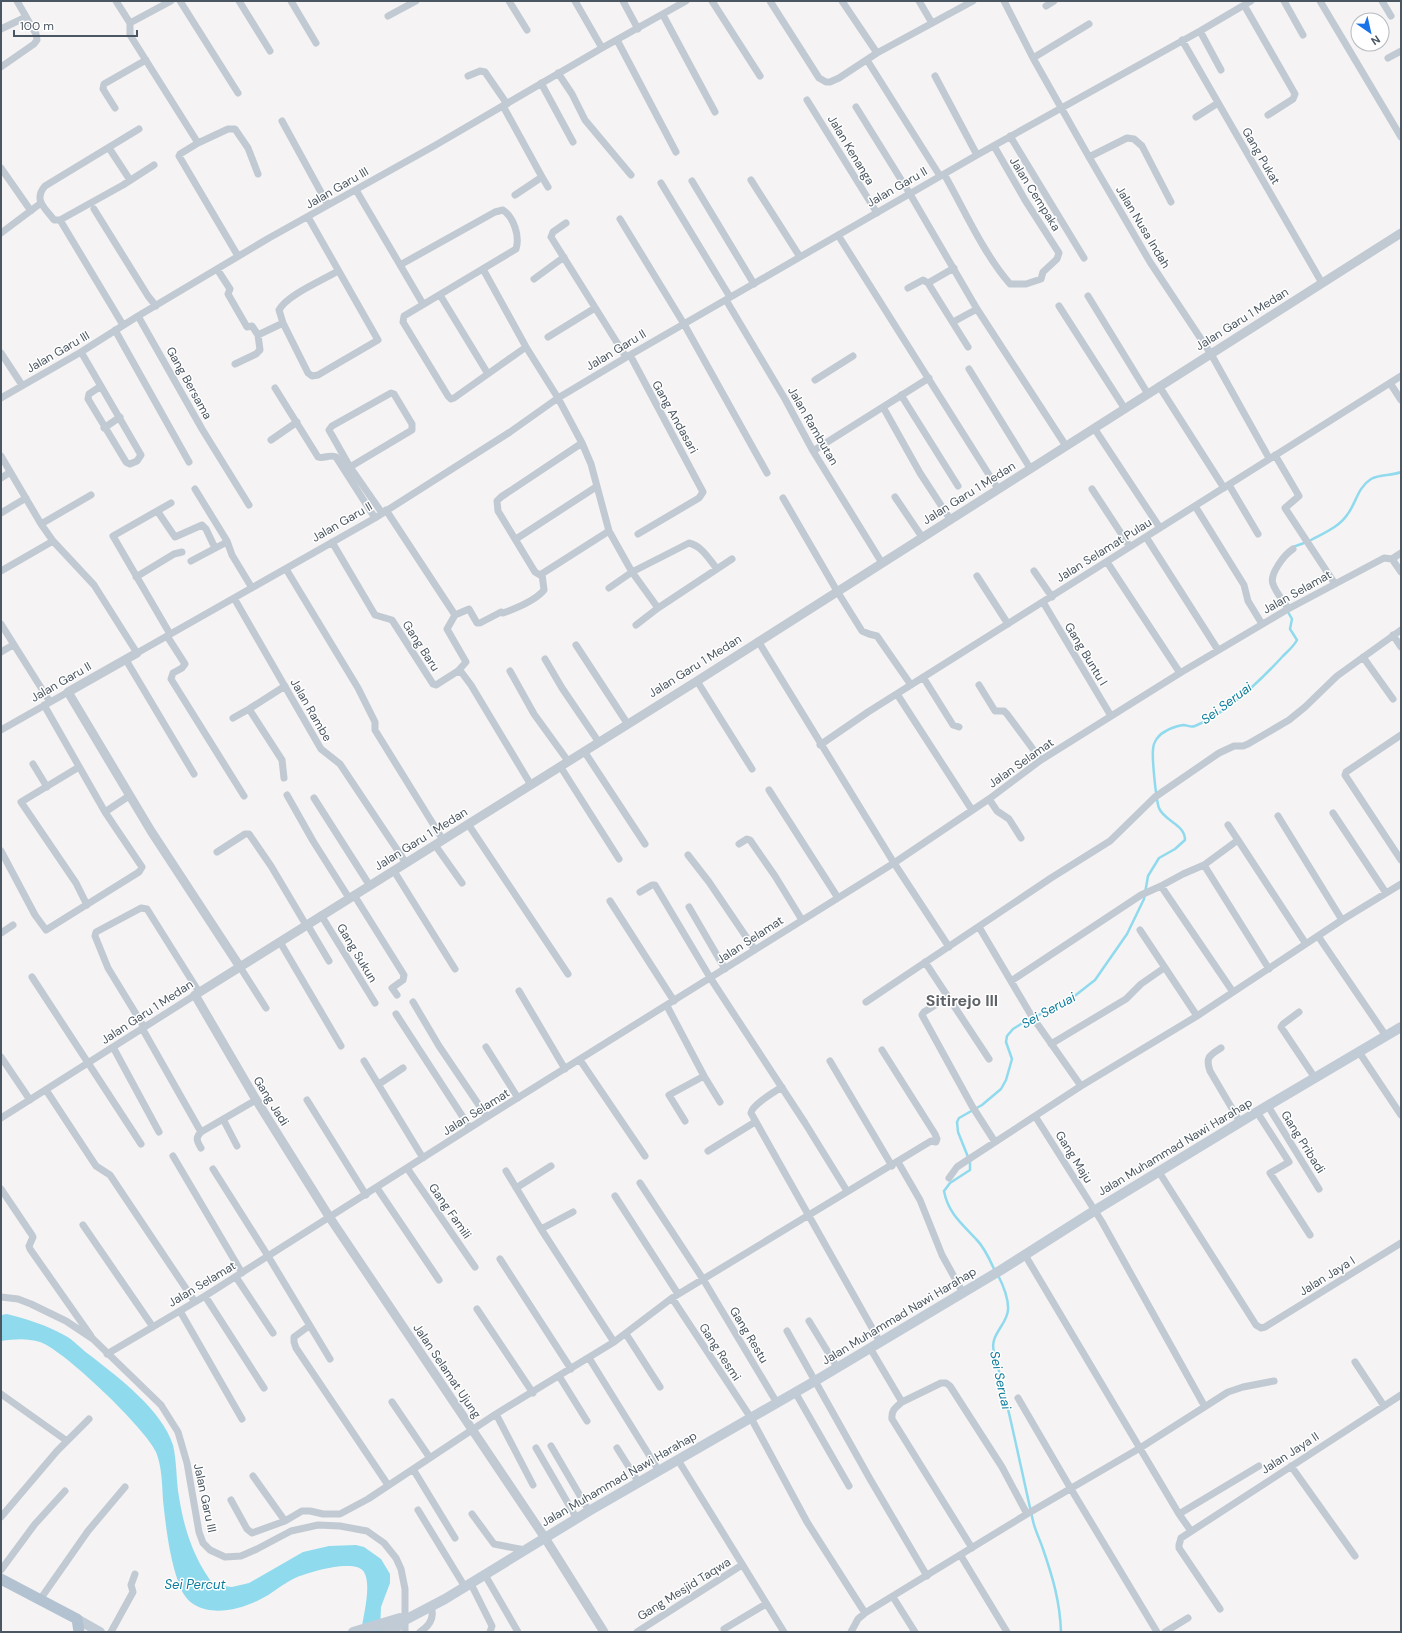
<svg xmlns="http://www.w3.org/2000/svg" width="1402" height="1633" font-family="'DM Sans',sans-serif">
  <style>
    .water { fill: #90daee }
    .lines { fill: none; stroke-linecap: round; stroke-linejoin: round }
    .stream { stroke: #90daee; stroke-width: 2.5 }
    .minor { stroke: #c1cad2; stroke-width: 7 }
    .tertiary { stroke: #c1cad2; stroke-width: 9 }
    .secondary { stroke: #c1cbd6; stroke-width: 10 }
    .primary { stroke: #b3c2d1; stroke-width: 11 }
    .labels { text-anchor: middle; stroke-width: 3; stroke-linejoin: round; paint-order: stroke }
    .street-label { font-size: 12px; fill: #4a5661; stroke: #fff }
    .water-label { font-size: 13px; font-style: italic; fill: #0c7c9b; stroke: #fff }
    .district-label { font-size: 16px; font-weight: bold; fill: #5f6368; stroke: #fff }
  </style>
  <rect width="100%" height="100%" fill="#f5f3f3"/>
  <path class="water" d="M7,1314c20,5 39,11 57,21 10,5 18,15 27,21 28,22 71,54 82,89 4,17 3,35 6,52 5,32 15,63 35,88l18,2 17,-4 54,-31 26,-6 27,-1 8,2 17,12 9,15v9l-9,24 -1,25h-19c2,-15 11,-47 3,-60 -8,-14 -56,0 -69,6 -13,6 -23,16 -36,22 -24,12 -64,20 -78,-11 -11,-26 -15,-61 -18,-89 -1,-16 -1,-33 -7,-48 -10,-23 -92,-102 -116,-110 -13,-4 -26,-3 -39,-1v-26z"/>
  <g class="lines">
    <path class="stream" d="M1311,540c13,-7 28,-13 36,-25 9,-11 10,-27 24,-36 9,-5 20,-3 30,-7
      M1293,547l11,-4
      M995,1271c-5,-11 -10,-23 -19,-32 -14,-15 -28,-26 -32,-48l6,-8 20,-13v-8l-12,-30 -1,-10 2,-4 23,-13 19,-16 5,-9 6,-21 -6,-17 1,-6 6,-7 8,-5 51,-26 23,-18 32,-46 17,-35 4,-23 11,-18 16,-9 10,-9c0,-16 -21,-19 -26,-32 -3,-8 -7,-49 -6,-58 0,-8 6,-16 13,-19 4,-3 12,-5 17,-6 5,0 7,3 12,1 31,-13 65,-45 88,-70 5,-5 11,-10 14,-16l-7,-11 2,-10 -4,-7
      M998,1275c5,10 11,23 10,35 -1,15 -19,25 -14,42 15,56 26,112 39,169 2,9 7,19 10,28 10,29 17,53 18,83"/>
    <path class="minor" d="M116,1l14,22
      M180,1l58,92
      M239,1l31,50
      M291,1l25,42
      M509,1l18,29
      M575,1l27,47
      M623,1l15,28
      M712,1l48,75
      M770,1l49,77 7,4h4l9,-4 38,-25 96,-52
      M842,1l35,52
      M919,1l13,22
      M1004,1l29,57 56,99 61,105 61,92 58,104
      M1284,1l19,34
      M1320,1l81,136
      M1382,1l9,15
      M1244,5l51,89 -2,5 -25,16
      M1046,6l8,-5
      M663,15l52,97
      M388,16l28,-15
      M130,23v12l68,108 30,-14h7l13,19 10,26
      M130,23l41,-22
      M1,29l25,-12
      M1200,31l21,39
      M617,40l59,112
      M1182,40l140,243
      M1033,58l56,-34
      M1388,58l13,-7
      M867,60l73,116
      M1,67l33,-23 3,-4 -1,-6 -19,-33
      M558,73l14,21 13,26 46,55
      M468,76l12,-5 5,1 22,32
      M935,76l42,79
      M541,83l32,59
      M807,100l70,113
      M503,106l39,71 -27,18
      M856,107l54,87 67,115 89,137
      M115,108l-12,-19 1,-5 42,-24
      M1196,117l22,-14
      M282,121l46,84
      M139,129l-94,57c-12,14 0,22 9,34h6l63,-35 31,-20
      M1010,136l74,122
      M198,143l-18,11 -1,2 59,100
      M109,148l21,32
      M1089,157l38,-19 7,1 8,7 29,56
      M1,168l30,43
      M944,174c20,35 39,79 66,110h16l15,-5 2,-7 14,-13 2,-6 -34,-53 -31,-54
      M542,177l6,10
      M751,180l49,77
      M692,181l62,103
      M661,183l69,114
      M356,190l67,114
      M94,209l54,87 8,10
      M308,217l70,123 -60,35 -6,1 -4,-3 -25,-50 -4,-13c8,-15 44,-30 59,-39
      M620,219l64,105 83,149
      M60,220l63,105
      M566,223l-13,9 -2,5 75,120
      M1,233l40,-30
      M838,235l160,254
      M400,265l95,-53 8,-2c11,8 17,26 13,39l-112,67 -1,6 45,74 3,3 3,-1 72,-51
      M217,269l13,20 -2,5 19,33 5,-1 6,9
      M483,269l43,78 32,51 24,45 9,21 18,67 23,41 26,36
      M534,279l30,-22
      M928,283l40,64
      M908,288l15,-8 5,3 26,-15
      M440,295l48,79
      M1088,296l60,98
      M726,300l59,99 28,52 69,112
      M1059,306l66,103
      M138,316l64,113 47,76
      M953,322l24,-13
      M115,330l74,132
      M548,337l47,-29
      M81,352l3,5 57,98 -4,6 -7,3 -4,-2 -38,-63 1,-5 12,-8
      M1,353l21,32
      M630,355l73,137 -4,6 -61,36
      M235,364l21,-10 4,-4 -2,-15 25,-12
      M969,369l61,99
      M815,380l38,-24
      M1390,383l11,17
      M1159,386l65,102
      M275,388l43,69c6,2 12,-3 18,0l39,61
      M901,395l57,91
      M1,398l80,-46 57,-36 131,-78 165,-92 168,-98 84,-47
      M883,407l37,66 30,46
      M104,428l16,-11
      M1094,428l66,100
      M271,440l26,-18
      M582,443l-81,54 -4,4 1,10 37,61 5,3 69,-44
      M813,451l116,-73
      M1275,455l24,41 -14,12 50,76
      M1,456l40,68 12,17 41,44 43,68 238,-135 135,-86 48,-34 72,-43 347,-200 223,-124 51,-30
      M350,467l62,-37v-6l-18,-30 -3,-1 -59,33 -3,4 21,37 32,46
      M1,478l8,-5
      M1229,485l29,49
      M195,489l32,52 5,14 20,33
      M1092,489l38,58
      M895,497l27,40
      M783,498l54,93 25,40 7,3 8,2 34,49
      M1195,506l49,79 4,16 14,23
      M386,510l69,105
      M158,512l17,25 27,-12 4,4 9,19
      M1,513l25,-15
      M41,524l50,-29
      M1146,537l72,113
      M516,539l80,-52
      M332,542l43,73 17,5 41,64 3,1 22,-14 8,-9 -19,-33 8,-14 14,-6 8,14h3l21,-11 2,1c14,-5 32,-12 41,-23l-2,-16
      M1392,559l9,-6
      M191,561l34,-18
      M1107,562l73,111
      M286,569l72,119 17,34v8l68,110
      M1,571l52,-30
      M1034,571l18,26
      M977,576l31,48
      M136,577l38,-23 8,-2
      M609,588l23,-16 57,-29c13,3 20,16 28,26
      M234,598l87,151 19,15 66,99
      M1043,602l68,114
      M1288,609c-4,-8 -12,-16 -15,-25 -4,-10 12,-30 20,-35
      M1,624l49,78
      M636,625l22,-17 74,-49
      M170,634l-57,-98 58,-33
      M1393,635l8,12
      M167,636l18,28 -3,4 -9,5 -2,6 73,117
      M758,641l136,222 55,84
      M576,645l51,78
      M1,652l12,-7
      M1363,657l30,42
      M545,659l17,29 36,53
      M126,660l68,114
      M458,671l4,2 9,12 60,100
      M510,671l24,43 34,47
      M923,677l30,48 6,2
      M697,681l55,88
      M979,685l16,26h9l3,3 34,46
      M897,694l75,116
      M233,718l16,-9
      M1,730l67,-38
      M1401,735l-55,37 -1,3 56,85
      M820,745l48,-33 533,-336
      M584,751l61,93
      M33,764l14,23
      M560,766l59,93
      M79,767l-58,35 55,81 11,22
      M284,778l-2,-18 -33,-51 36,-23
      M769,790l69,108
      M287,795l26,46 36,57
      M314,798l56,88
      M989,799l8,12 12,8 12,19
      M105,812l24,-16
      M1333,813l53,80
      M1278,816l64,104
      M468,824l100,150
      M1228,825l10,15
      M739,844l8,-5 3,1 25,36 27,44
      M435,845l27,38
      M1,851l34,64 11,15 93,-58 3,-5 -37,-55 -61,-107
      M217,852l28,-18h4l22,32 35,59
      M688,855l21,27 46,68
      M1204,865l65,104
      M394,871l61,98
      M1161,886l72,106
      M640,892l12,-7h3l56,94 94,144 42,68
      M354,895l50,80 -1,5 -11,8 5,7
      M610,901l64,100
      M689,907l36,62
      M321,915l54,88
      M307,924l22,37
      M979,927l52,88 50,71
      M1140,930l57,86
      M1,933l12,-8
      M1318,936l68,100
      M280,942l61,104
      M925,962l64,97
      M240,967l26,41
      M32,977l109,167
      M1011,981l130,-86 20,-9 22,-12 21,-9 34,-25 68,104
      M519,991l46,78
      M948,997l-24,15 -2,3 50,91 23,36
      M413,1002l26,44 48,71
      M866,1002l185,-124 59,-37 45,-44 64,-44 15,-7h9l5,-2 41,-24 16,-13 32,-31 64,-46
      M667,1006l37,70 -35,19 16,26
      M1299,1012l-16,12 -2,3 34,51
      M396,1014l74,114
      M144,1027l-36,-59 -13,-32 1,-4 45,-24 6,1 52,83
      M142,1028l59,104
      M1051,1044l75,-45 15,-15 23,-16
      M113,1047l46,85
      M486,1047l32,51
      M1221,1048c-11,7 -16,9 -11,23l30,51
      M1359,1052l42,63
      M1,1057l29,43
      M580,1060l65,96
      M364,1061l59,97
      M830,1061l62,105
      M704,1076l16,26
      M379,1084l24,-16
      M782,1087c-8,5 -30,18 -31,26l129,229
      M46,1090l50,76 14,9 85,127
      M307,1100l59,95
      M1268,1106l51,83
      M1257,1112l32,50 -19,11 40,62
      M1035,1116l67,106 103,185
      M1,1118l194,-123
      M223,1119l14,27
      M201,1148c-4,-7 -6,-10 0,-16l55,-32
      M708,1151l47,-29
      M173,1156l69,117
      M898,1162l22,38 22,55 21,38
      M407,1168l68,99
      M213,1169l55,87 62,103
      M506,1171l35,58 73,113
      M1159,1172l97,153 5,3 4,-1 136,-84
      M949,1178l8,-11 9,-6 115,-75 116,-70 145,-96 59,-36
      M640,1183l63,96 74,124
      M377,1188l62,92
      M516,1188l35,-22
      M1,1189l31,46 1,2 -4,9 1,3 61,87
      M615,1196l63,98
      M83,1225l70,102
      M541,1229l32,-17
      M1025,1255l154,259 12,17
      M500,1259l71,110
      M236,1277l37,56
      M205,1296l59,92
      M1,1297l17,2 13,5 35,17 27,18 68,66 17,27 9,31 12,69 4,11 7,7 15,7 16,-1 16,-7 34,-18 27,-6 22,1 27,5 17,12 12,15 5,11 4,20v43
      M672,1298l79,120 56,104 58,91
      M477,1309l56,84
      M180,1311l62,108
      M809,1321l28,46
      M309,1326l-15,11v5l2,6 92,137
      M787,1331l83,148 57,97
      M626,1334l34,53
      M870,1348l32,54c-6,5 -11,8 -10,17l80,129
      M107,1354l98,-58 282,-179 407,-254 95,-64 52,-39 139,-87 108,-64 96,-51 8,1 9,13
      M589,1358l70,113
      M1355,1362l29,44
      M559,1376l28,45
      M795,1392l54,94
      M1,1394l66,47
      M1018,1398l53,91 86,143
      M392,1402l38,56
      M902,1402l39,-19h5l4,3 52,81 25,47
      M496,1414l37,71
      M551,1446l38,65
      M536,1448l41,71
      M617,1448l22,35
      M678,1460l106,172
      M1291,1466l64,90
      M413,1469l42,69
      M253,1476l32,45 17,-10h8l13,3h17l28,-15 128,-85 118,-72 58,-44 259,-157 5,1 1,-3 -2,-5 -53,-84
      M231,1500l16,29 5,4 33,-12
      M418,1510l47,77
      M472,1514l22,30 31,6
      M1179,1514l80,-48
      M1,1517l56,-66 32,-32
      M961,1556l46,76
      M1,1570l34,-46 30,-33
      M485,1575l33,57
      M471,1584l21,42 -2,6
      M893,1597l22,35
      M39,1601l49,-70 37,-44
      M1220,1609l-41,-61v-3l2,-7 220,-143
      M724,1629l42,-25
      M111,1632l22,-40 -2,-7 4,-11
      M420,1632c9,-6 15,-14 11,-25
      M637,1632l105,-67
      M851,1632l7,-13 7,-6 162,-99 113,-66 88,-56 15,-5 31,-6
      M1165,1632l23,-14"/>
    <path class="tertiary" d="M137,653l-69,39 83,139 89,136
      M604,1632l-59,-94 -215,-320 -75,-120 -60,-103 502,-314 704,-448"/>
    <path class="secondary" d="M77,1619l23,13
      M353,1632l47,-14 5,2
      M383,1632l12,-3 10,-9 40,-21 144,-88 226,-130 186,-111 93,-59 163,-99 144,-85"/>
    <path class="primary" d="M1,1579l76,40 2,13"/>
  </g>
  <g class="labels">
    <g class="street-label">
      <text transform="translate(851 150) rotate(59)" y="4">Jalan Kenanga</text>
      <text transform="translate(1261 156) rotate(60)" y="4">Gang Pukat</text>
      <text transform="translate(897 187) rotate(-30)" y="4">Jalan Garu II</text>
      <text transform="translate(337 188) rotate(-30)" y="4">Jalan Garu III</text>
      <text transform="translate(1035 194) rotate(58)" y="4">Jalan Cempaka</text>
      <text transform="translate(1143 227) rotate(59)" y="4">Jalan Nusa Indah</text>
      <text transform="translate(1242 319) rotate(-32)" y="4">Jalan Garu 1 Medan</text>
      <text transform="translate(616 350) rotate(-31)" y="4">Jalan Garu II</text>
      <text transform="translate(58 352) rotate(-30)" y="4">Jalan Garu III</text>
      <text transform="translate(189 383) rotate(61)" y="4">Gang Bersama</text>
      <text transform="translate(675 417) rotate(61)" y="4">Gang Andasari</text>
      <text transform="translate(813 426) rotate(60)" y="4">Jalan Rambutan</text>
      <text transform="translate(969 493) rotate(-32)" y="4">Jalan Garu 1 Medan</text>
      <text transform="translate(342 522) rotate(-30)" y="4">Jalan Garu II</text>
      <text transform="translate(1104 550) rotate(-32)" y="4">Jalan Selamat Pulau</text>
      <text transform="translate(1297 592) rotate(-29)" y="4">Jalan Selamat</text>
      <text transform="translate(421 646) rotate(57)" y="4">Gang Baru</text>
      <text transform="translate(1086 654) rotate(59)" y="4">Gang Buntu I</text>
      <text transform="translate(695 666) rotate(-32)" y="4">Jalan Garu 1 Medan</text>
      <text transform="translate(61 682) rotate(-30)" y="4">Jalan Garu II</text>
      <text transform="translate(311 710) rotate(60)" y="4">Jalan Rambe</text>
      <text transform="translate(1021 763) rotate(-35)" y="4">Jalan Selamat</text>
      <text transform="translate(421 839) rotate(-32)" y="4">Jalan Garu 1 Medan</text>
      <text transform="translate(750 940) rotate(-33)" y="4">Jalan Selamat</text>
      <text transform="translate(357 953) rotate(59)" y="4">Gang Sukun</text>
      <text transform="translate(147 1012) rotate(-33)" y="4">Jalan Garu 1 Medan</text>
      <text transform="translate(271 1101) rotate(58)" y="4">Gang Jadi</text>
      <text transform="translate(476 1112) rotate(-32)" y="4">Jalan Selamat</text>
      <text transform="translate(1303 1142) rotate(58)" y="4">Gang Pribadi</text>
      <text transform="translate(1175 1147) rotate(-31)" y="4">Jalan Muhammad Nawi Harahap</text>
      <text transform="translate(1074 1157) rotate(58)" y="4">Gang Maju</text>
      <text transform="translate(450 1211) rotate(55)" y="4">Gang Famili</text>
      <text transform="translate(1327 1276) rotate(-32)" y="4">Jalan Jaya I</text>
      <text transform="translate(202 1284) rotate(-31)" y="4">Jalan Selamat</text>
      <text transform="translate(899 1316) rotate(-31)" y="4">Jalan Muhammad Nawi Harahap</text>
      <text transform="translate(749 1335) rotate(59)" y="4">Gang Restu</text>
      <text transform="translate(720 1352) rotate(57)" y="4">Gang Resmi</text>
      <text transform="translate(447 1371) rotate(56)" y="4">Jalan Selamat Ujung</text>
      <text transform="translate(1290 1453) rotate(-33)" y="4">Jalan Jaya II</text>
      <text transform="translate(619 1479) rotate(-30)" y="4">Jalan Muhammad Nawi Harahap</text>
      <text transform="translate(205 1498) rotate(78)" y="4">Jalan Garu III</text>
      <text transform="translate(684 1589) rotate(-32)" y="4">Gang Mesjid Taqwa</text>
    </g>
    <g class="water-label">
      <text transform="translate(1226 703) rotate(-37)" y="5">Sei Seruai</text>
      <text transform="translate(1048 1010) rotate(-29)" y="5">Sei Seruai</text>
      <text transform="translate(1001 1380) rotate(78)" y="5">Sei Seruai</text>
      <text x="195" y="1589">Sei Percut</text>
    </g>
    <g class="district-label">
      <text x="962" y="1006">Sitirejo III</text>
    </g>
  </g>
  <rect width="1402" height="1633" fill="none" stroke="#4a5661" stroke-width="4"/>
  <g transform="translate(1370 32) rotate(146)"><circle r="19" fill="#ffffff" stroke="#b7bbc0"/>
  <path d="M0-3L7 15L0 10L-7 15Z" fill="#1a73e8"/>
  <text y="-6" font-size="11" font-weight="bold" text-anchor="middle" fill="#4a5661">N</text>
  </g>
  <path d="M14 30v6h123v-6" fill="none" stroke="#4a5661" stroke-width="2"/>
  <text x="20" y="30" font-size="12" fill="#4a5661" stroke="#ffffff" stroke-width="3" paint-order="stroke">100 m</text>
</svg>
